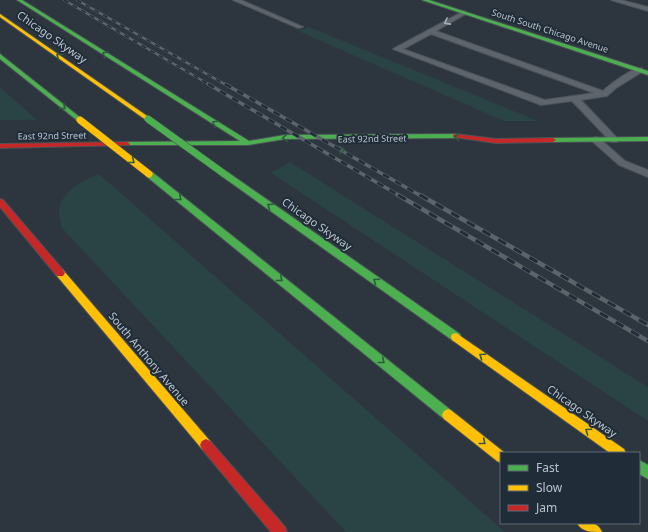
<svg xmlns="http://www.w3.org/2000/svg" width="648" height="532" font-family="'Noto Sans',sans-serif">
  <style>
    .green { fill: #2a4344 }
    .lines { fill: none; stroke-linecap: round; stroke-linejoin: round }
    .lane-casing { stroke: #4c5258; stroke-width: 2 }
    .fast-casing { stroke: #4c5258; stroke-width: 2 }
    .slow-casing { stroke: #4c5258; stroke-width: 2 }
    .jam-casing { stroke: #4c5258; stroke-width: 2 }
    .lane { fill: #5e646b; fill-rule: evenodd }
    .fast { fill: #4caf50; fill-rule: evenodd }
    .slow { fill: #ffc107; fill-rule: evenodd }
    .jam { fill: #c62828; fill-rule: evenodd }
    .rail-far2-casing { stroke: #5c6369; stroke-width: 2.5 }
    .rail-far1-casing { stroke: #5c6369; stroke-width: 3.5 }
    .rail-casing { stroke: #5c6369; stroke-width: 4.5 }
    .rail-far2 { stroke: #202d39; stroke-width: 1.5; stroke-dasharray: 5; stroke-linecap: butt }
    .rail-far1 { stroke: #202d39; stroke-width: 2.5; stroke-dasharray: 7; stroke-linecap: butt }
    .rail { stroke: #202d39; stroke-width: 3; stroke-dasharray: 9; stroke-linecap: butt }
    .fast-bridge-casing { stroke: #4a5259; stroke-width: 8; stroke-linecap: butt }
    .slow-bridge-casing { stroke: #4a5259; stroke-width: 8; stroke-linecap: butt }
    .fast-bridge { stroke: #4caf50; stroke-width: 7 }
    .slow-bridge { stroke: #ffc107; stroke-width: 7 }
    .oneway { stroke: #a7b0b9 }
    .oneway2 { stroke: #2f5a41 }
    .labels { text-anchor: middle; stroke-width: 4; stroke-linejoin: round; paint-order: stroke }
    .far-street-label { font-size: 9px; fill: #b9c3cd; stroke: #202d39 }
    .street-label { font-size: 11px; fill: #b9c3cd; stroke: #202d39 }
  </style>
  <rect width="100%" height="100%" fill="#2d363e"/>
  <path class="green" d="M309,27l229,94h-34l-206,-90z
    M0,87l37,33h-37z
    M290,162l358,225v34l-377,-248z
    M99,174l406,358h-159l-285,-305c0,-6 -3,-14 -2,-19 5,-19 24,-27 40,-34z"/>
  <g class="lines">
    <g class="lane-casing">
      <path id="lane" d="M233,0h8l62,27 -5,1z
        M611,0h10l27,7v4z
        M464,11l3,2 -1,1 -30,17 167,60c7,-7 30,-24 39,-23v4l-26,16 -9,8 -26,4 36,38 2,2 -2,2h-6l-39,-41 -31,4 -148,-56zM431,34l163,59 -49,7 -142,-51z
        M596,137l3,1 26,23 23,9v7l-29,-12 -26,-23 -2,-2 2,-2z"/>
    </g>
    <g class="fast-casing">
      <path id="fast" d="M17,0h5l227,141 36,-6 170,-1 3,2 -3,2 -170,1 -37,6h-123v-2l2,-1 113,-1z
        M422,0h7l219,71v4z
        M0,54l82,65v2h-4l-78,-62z
        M648,137v4l-95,1 -3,-2 3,-2z
        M220,171h6l234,163 1,3 -1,3 -4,1 -4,-1 -232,-165z
        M146,172h6l300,239 2,4 -2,4 -4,2 -4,-2 -298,-243z
        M639,460l9,5v14l-9,-5z"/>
    </g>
    <g class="slow-casing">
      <path id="slow" d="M0,14l150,104v2h-4l-146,-103z
        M60,269l3,1 147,171 2,4 -2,4 -4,2 -4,-2 -145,-173 -2,-3 2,-3z
        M456,333l168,116 2,4h-16l-158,-113 -1,-3 1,-3z
        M448,409l4,2 53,42h-4v10l-4,-2 -53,-42 -2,-4 2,-4z
        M577,523c11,0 20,-2 25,9 -11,0 -20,0 -25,-9z"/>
    </g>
    <g class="jam-casing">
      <path id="jam" d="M455,134l41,5 57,-1 3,2 -3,2 -57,1 -43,-6v-2z
        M127,142l3,2 -1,1 -129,3v-4z
        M0,199l3,1 60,70 2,3 -2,3h-6l-57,-69z
        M206,439l4,2 75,86 2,5h-16l-69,-83 -2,-4 2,-4z"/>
    </g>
    <use href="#lane" class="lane"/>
    <use href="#fast" class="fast"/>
    <use href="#slow" class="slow"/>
    <use href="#jam" class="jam"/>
    <g class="rail-far2-casing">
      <path id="rail-far2" d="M64,0l146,85
        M77,0l149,85"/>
    </g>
    <g class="rail-far1-casing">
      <path id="rail-far1" d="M208,84l192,112
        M225,84l196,112"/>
    </g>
    <g class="rail-casing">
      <path id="rail" d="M398,195l250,146
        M420,195l228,130"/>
    </g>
    <use href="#rail-far2" class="rail-far2"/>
    <use href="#rail-far1" class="rail-far1"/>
    <use href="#rail" class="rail"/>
    <g class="fast-bridge-casing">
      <path id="fast-bridge" d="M148,119l75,54"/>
    </g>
    <g class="slow-bridge-casing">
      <path id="slow-bridge" d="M80,120l69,54"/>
    </g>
    <use href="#fast-bridge" class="fast-bridge"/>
    <use href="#slow-bridge" class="slow-bridge"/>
  </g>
  <defs><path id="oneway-chevron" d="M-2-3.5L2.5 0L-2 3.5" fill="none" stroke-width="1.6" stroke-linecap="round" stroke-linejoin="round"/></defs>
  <use class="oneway" href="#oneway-chevron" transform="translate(447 22) rotate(152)"/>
  <g class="oneway2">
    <use href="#oneway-chevron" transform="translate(105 54) rotate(-148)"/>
    <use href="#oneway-chevron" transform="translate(59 56) rotate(-145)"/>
    <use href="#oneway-chevron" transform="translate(63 107) rotate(39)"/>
    <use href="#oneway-chevron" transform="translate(215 123) rotate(-148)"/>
    <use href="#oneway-chevron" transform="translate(457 137) rotate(-174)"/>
    <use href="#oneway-chevron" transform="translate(285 138) rotate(175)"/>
    <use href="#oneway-chevron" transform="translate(342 150) rotate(-1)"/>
    <use href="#oneway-chevron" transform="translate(132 161) rotate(38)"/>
    <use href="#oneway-chevron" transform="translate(179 198) rotate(39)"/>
    <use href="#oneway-chevron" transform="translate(270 206) rotate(-145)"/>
    <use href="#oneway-chevron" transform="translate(280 279) rotate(39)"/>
    <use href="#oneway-chevron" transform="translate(376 281) rotate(-145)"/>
    <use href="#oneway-chevron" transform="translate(482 356) rotate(-145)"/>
    <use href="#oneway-chevron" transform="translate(382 361) rotate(39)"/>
    <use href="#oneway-chevron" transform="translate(588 431) rotate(-145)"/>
    <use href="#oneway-chevron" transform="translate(483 442) rotate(39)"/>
  </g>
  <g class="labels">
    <g class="far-street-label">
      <text transform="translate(550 31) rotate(18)" y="3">South South Chicago Avenue</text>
      <text transform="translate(52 136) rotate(-1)" y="3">East 92nd Street</text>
      <text transform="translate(372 139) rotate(-1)" y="3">East 92nd Street</text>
    </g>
    <g class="street-label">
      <text transform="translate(52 37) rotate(35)" y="4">Chicago Skyway</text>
      <text transform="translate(317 224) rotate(35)" y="4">Chicago Skyway</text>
      <text transform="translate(149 359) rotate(50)" y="4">South Anthony Avenue</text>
      <text transform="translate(582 411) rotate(35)" y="4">Chicago Skyway</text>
    </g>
  </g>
  <rect x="500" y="452" width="140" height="72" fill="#202d39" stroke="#5d6974"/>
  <rect x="508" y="465" width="20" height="6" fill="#4caf50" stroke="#5d6974"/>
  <text x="536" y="472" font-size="12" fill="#b9c3cd">Fast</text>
  <rect x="508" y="485" width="20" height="6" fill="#ffc107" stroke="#5d6974"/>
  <text x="536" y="492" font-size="12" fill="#b9c3cd">Slow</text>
  <rect x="508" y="505" width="20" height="6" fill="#c62828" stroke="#5d6974"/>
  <text x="536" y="512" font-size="12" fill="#b9c3cd">Jam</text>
</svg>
